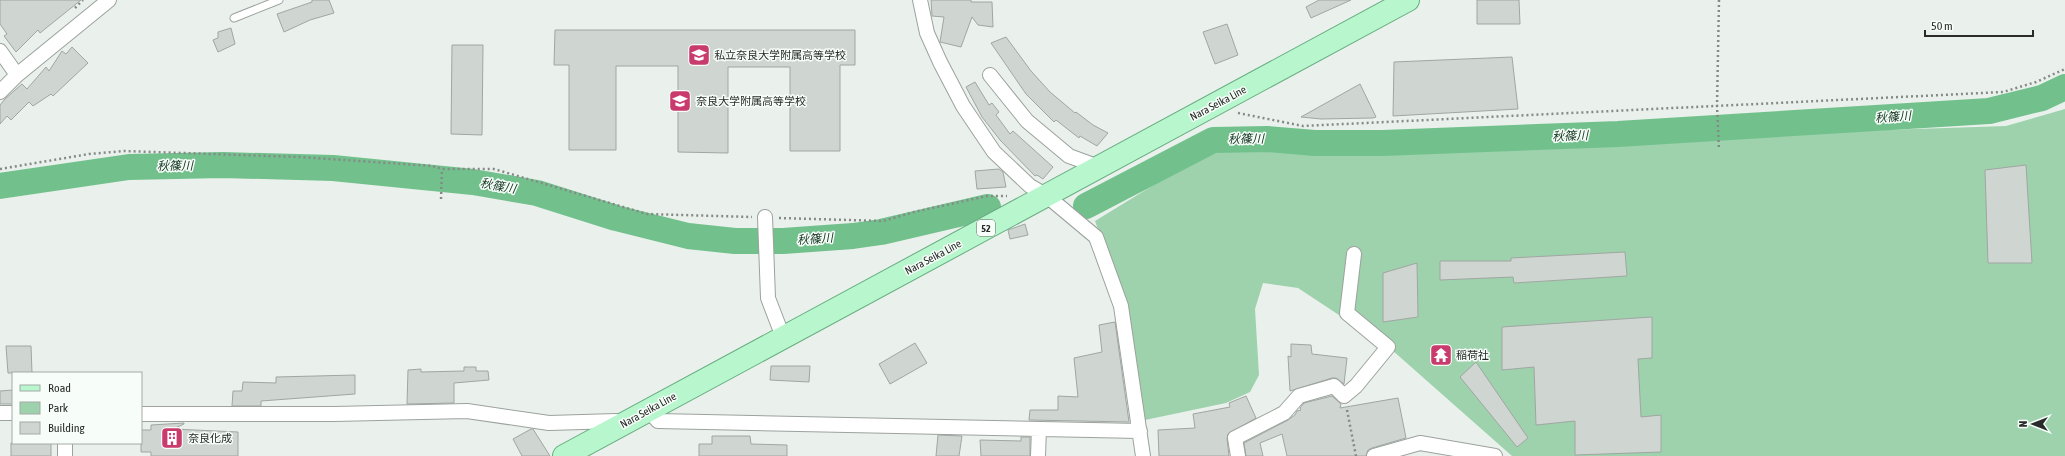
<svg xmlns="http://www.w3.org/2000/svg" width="2065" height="456" font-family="'Asap Condensed','Noto Sans JP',sans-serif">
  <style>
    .green { fill: #9dd2ad }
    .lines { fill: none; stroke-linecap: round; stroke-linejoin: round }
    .river { stroke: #72c18d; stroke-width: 26 }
    .building { fill: #cfd6d1; stroke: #a0a6a1 }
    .service-casing { stroke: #9ca29d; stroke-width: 9 }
    .minor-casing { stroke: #9ca29d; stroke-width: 16 }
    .primary-casing { stroke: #66ac7f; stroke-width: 24 }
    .path { stroke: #868a87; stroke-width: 2.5; stroke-dasharray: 2 3; stroke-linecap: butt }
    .service { stroke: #fff; stroke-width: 7 }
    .minor { stroke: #fff; stroke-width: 14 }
    .primary { stroke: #b8f7ce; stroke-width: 22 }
    .labels { text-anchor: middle; stroke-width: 3; stroke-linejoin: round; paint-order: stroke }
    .shield { fill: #f7fef9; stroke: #666a67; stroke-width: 1 }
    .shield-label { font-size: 10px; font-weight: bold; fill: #282b29 }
    .poi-label { font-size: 11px; fill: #282b29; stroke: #f7fef9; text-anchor: start }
    .street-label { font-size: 11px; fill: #282b29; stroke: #f7fef9 }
    .water-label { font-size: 12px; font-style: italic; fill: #11331e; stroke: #f7fef9 }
  </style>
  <rect width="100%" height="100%" fill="#eaf1ec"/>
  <path class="green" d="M2065,109v347h-553l-120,-106 -94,-62 -35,-5 -8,26 4,66 -9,17 -24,11 -81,17 -21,-120 -29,-79 119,-73 14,-3 112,3 666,-22z"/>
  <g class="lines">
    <path class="river" d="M0,186l129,-19 94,-2 110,3 140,14 64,11 79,25 72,18 47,5h48l70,-5 28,-4 107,-25
      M1086,206l127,-66 54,-1 48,4h68l235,-9 371,-23 53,-13 23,-11"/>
  </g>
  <path class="building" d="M0,0h81l-41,33 -2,-3 -22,22 -12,-16 3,-2 -7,-10z
    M312,0h17l5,13 -24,7 -26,12 -7,-18 35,-12z
    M931,0h40v2h21l1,25 -15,-2 -6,-8 -11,30 -21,-5 4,-25 -12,-1z
    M1319,0h32l-40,18 -5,-11z
    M1477,0h42l1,24h-43z
    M1227,24l11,31 -23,9 -12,-32z
    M231,28l4,16 -17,8 -5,-12 5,-2v-6z
    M555,30h300v35h-15v86h-50v-84h-62v86l-50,-1v-86h-62v84h-47v-85h-15z
    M1006,37l25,34 19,21 25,21 1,-1 17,13 15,8 -11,13 -17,-10 -1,2 -23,-18 -2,2 -28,-28 -35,-51z
    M452,45h31l-1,90 -31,-1z
    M72,47l16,16 -35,33 -2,-2 -18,12 -4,-4 -18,18 -4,-4 -7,8v-19l5,-6 17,-15 5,5 19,-22 3,4 13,-20 4,3z
    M1512,57l6,52 -125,7 1,-54z
    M975,82l14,23 3,-2 7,9 -3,3 14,19 3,-3 40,36 -10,12 -6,-4 -2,1 -35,-36 -18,-23 -16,-30z
    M1360,84l16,33 -3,1 -52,1 -20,-2z
    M2026,165l6,98h-44l-3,-93z
    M999,169l4,3 3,15 -29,2 -2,-18z
    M1025,224l3,11 -18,4 -2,-9z
    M1625,252l2,24 -113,7 -1,-6 -73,3v-19h71v-3z
    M1417,263l1,54 -35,5v-49z
    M1652,317v41l-14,1 3,58 20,-2v37l-86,3v-34l-39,4 -2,-58 -32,3v-43z
    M1115,322l14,100 -100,-2 1,-10h28v-14l20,1 -4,-39 28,-6 -3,-27z
    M915,343l12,20 -37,21 -11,-20z
    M1291,344l20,1 1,9 35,4 -3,26 -8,-6h-4l-42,13 -2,-35 3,1z
    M6,346h25l1,27h-24z
    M1476,362l52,76 -11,9 -57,-70z
    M771,366h39l-1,16 -39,-2z
    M464,367h12v4h12l1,9 -35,3v20l-47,1 1,-34 13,-1v3l43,-1z
    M355,375v19l-94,7v5h-29l1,-15h9l1,-9 33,1v-6z
    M13,390v14h-13v-13z
    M1246,396l10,22 -28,16 -1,5 2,17h-70l-1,-26 37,-2 -2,-14 37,-7 -1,-4z
    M1332,396l9,8 -1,4 58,-10 8,40 -34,10 -4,2 -2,6h-79l-5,-22 -22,9 3,13h-17l-2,-13 44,-23 7,-5 2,-4 4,-1 -1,-2 4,-5z
    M184,423v1l-11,5 65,3v24h-87v-4h-10v-22h10v-5z
    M531,429h2l17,27h-28l-9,-17z
    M938,435l24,1 -3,20h-23z
    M712,436h38l1,8 36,1v11h-88v-12h13z
    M1021,437h9v19h-49l-1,-16 41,1z
    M11,443h40v13h-40z"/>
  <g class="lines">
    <g class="service-casing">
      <path id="service" d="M234,18l45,-18"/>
    </g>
    <g class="minor-casing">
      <path id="minor" d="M920,0l7,33 13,29 23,44 31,46 36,34 17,10 49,41 25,69 22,150
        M0,51l17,24
        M990,75l37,46 42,35 30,11
        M0,92l17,-17 92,-75
        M765,217l3,81 15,39
        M648,410l10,11 482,10
        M0,413h13
        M141,414h193l133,-3 82,12 67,-2 7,2
        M65,443v13
        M1038,456l1,-27
        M1238,456l-3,-18 49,-25 15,-17 35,-10 10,10 12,-10 32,-39 -41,-34 7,-59
        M1374,456l46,-13 75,13"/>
    </g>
    <g class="primary-casing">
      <path id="primary" d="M564,456l844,-456"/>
    </g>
    <path class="path" d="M1719,0l-2,106 2,44
      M75,8l8,-8
      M1238,113l65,13 700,-34 33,-10 29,-13
      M0,169l89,-15 35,-3 176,6 133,9 9,3h52l153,45 105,3
      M441,199l1,-30
      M779,218l104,3 31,-9 73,-16h20
      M1347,410l9,46"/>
    <use href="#service" class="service"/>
    <use href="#minor" class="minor"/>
    <use href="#primary" class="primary"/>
  </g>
  <defs>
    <g id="school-square" transform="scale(1.15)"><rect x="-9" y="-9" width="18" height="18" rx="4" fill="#c83b6c" stroke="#f7fef9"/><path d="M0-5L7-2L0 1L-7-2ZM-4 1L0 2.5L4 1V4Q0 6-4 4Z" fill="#fff"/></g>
    <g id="temple-square" transform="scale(1.15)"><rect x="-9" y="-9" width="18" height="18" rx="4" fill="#c83b6c" stroke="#f7fef9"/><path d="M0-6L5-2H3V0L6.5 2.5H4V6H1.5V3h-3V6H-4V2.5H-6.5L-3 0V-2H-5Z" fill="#fff"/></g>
    <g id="building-square" transform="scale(1.15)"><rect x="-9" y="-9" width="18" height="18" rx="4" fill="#c83b6c" stroke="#f7fef9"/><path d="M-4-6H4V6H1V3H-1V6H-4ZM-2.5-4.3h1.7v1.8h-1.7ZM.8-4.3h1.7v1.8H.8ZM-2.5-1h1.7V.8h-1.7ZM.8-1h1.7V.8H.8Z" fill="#fff"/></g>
  </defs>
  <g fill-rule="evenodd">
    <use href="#school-square" x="699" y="55"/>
    <use href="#school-square" x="680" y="101"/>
    <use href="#temple-square" x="1441" y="355"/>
    <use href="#building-square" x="172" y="438"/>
  </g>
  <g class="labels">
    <rect class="shield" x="977" y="220" width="18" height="16" rx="3"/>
    <g class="shield-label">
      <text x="986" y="232">52</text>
    </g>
    <g class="poi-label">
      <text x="714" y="59">私立奈良大学附属高等学校</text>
      <text x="696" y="105">奈良大学附属高等学校</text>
      <text x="1456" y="359">稲荷社</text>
      <text x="188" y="442">奈良化成</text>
    </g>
    <g class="street-label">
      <text transform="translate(1218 103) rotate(-28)" y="4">Nara Seika Line</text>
      <text transform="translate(933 257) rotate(-28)" y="4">Nara Seika Line</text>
      <text transform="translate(648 410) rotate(-29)" y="4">Nara Seika Line</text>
    </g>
    <g class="water-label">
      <text transform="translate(1893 117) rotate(-4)" y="4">秋篠川</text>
      <text transform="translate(1570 136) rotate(-2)" y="4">秋篠川</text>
      <text transform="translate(1246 139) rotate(-1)" y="4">秋篠川</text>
      <text transform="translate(175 166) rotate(-1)" y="4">秋篠川</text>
      <text transform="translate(498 186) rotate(10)" y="4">秋篠川</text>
      <text transform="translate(815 239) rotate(-4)" y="4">秋篠川</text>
    </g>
  </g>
  <rect x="12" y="372" width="130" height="72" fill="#f7fef9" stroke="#a4aaa6"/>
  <rect x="20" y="385" width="20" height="6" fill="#b8f7ce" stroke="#a4aaa6"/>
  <text x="48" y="392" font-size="12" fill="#282b29">Road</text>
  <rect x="20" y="402" width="20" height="12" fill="#9dd2ad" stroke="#a4aaa6"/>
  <text x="48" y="412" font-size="12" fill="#282b29">Park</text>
  <rect x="20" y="422" width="20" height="12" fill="#cfd6d1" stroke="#a4aaa6"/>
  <text x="48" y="432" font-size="12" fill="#282b29">Building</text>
  <g transform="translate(2033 424) rotate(270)" stroke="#f7fef9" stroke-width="3" paint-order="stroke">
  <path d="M0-3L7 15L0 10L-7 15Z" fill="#282b29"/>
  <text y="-6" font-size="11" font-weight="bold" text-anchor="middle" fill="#282b29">N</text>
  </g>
  <path d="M1925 30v6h108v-6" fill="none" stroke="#282b29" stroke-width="2"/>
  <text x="1931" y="30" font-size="12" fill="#282b29" stroke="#f7fef9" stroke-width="3" paint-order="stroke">50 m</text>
</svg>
